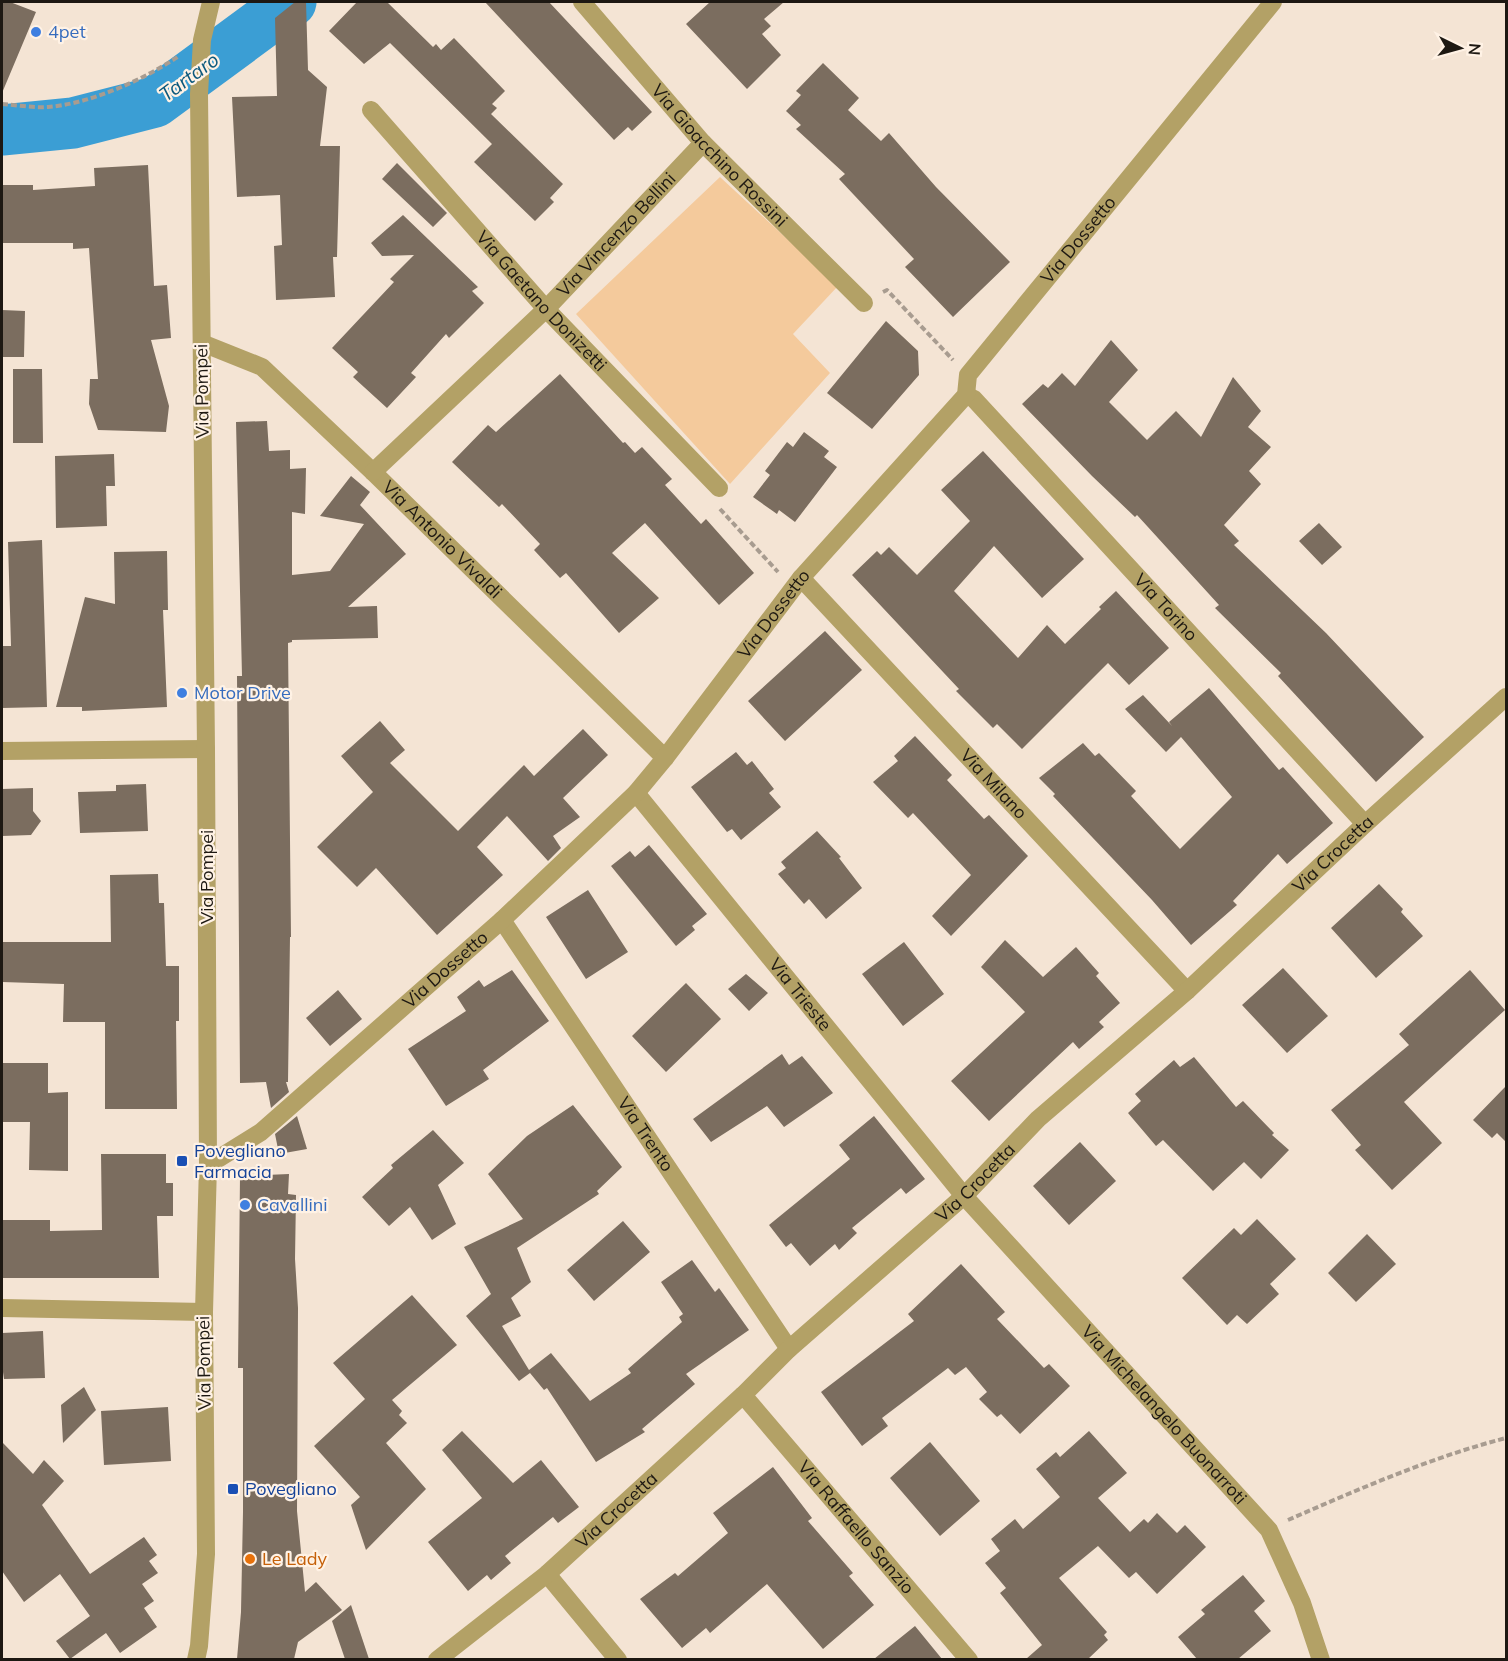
<svg xmlns="http://www.w3.org/2000/svg" width="1508" height="1661" font-family="Mulish,sans-serif">
  <style>
    .green { fill: #f4ca9c }
    .lines { fill: none; stroke-linecap: round; stroke-linejoin: round }
    .river { stroke: #3b9ed4; stroke-width: 51 }
    .building { fill: #7b6d5f }
    .path { stroke: #a89c90; stroke-width: 4; stroke-dasharray: 6 3; stroke-linecap: butt }
    .minor { stroke: #b3a166; stroke-width: 18 }
    .shop-dot { fill: #3f7fe0; stroke: #fff2e5; stroke-width: 2 }
    .transit-dot { fill: #1a4fb4; stroke: #fff2e5; stroke-width: 2 }
    .food-dot { fill: #e8710a; stroke: #fff2e5; stroke-width: 2 }
    .labels { text-anchor: middle; stroke-width: 4.5; stroke-linejoin: round; paint-order: stroke }
    .shop-label { font-size: 18px; fill: #366cbe; stroke: #fff2e5; text-anchor: start }
    .street-label { font-size: 18px; fill: #1d1812; stroke: #fff2e5 }
    .transit-label { font-size: 18px; fill: #164399; stroke: #fff2e5; text-anchor: start }
    .food-label { font-size: 18px; fill: #c56008; stroke: #fff2e5; text-anchor: start }
    .water-label { font-size: 20px; font-style: italic; fill: #0d597d; stroke: #fff2e5 }
  </style>
  <rect width="100%" height="100%" fill="#f4e4d4"/>
  <path class="green" d="M720,177l118,109 -45,48 37,39 -100,111 -154,-170z"/>
  <g class="lines">
    <path class="river" d="M2,130l71,-7 82,-21 136,-100"/>
  </g>
  <path class="building" d="M2,2h8l26,10 -34,81z
    M295,2h11l2,68 19,17 -7,59h20l-3,111h-4l2,40 -59,3 -2,-54 8,-1 -2,-50 -43,2 -5,-100 45,-1 -2,-78z
    M357,2h30l46,45 3,-3 5,6 13,-12 51,53 -13,13 5,4 -6,6 72,70 -13,14 4,4 -19,19 -61,-59 18,-18 -102,-101 -26,21 -35,-33z
    M485,2h64l103,110 -20,19 -4,-4 -14,13z
    M710,2h74l-20,17 7,7 -9,8 19,21 -34,34 -61,-65z
    M823,63l36,35 -11,12 33,31 8,-8 47,54 74,75 -57,55 -48,-50 9,-8 -75,-80 6,-5 -49,-45 5,-4 -15,-14 15,-16 -5,-4z
    M397,163l50,50 -14,14 -51,-48z
    M148,165l6,121 13,-1 4,53 -20,2 18,66 -3,26 -68,-2 -9,-26 1,-25h8l-9,-131 -16,1v-6h-71v-58h31v5l62,-4 -1,-18z
    M403,215l75,72 -6,4 12,12 -35,35 -3,-4 -35,39 5,4 -29,31 -34,-31 5,-5 -26,-24 62,-66 -4,-3 24,-24 -32,1 -11,-13z
    M2,310l23,1 -1,46h-22z
    M886,321l32,30 1,24 -47,54 -45,-36z
    M1111,340l27,30 -29,32 38,38 29,-29 25,26 32,-60 28,34 -13,16 23,20 -22,24 12,13 -37,41 15,16 -5,4 92,88 98,104 -48,45 -98,-106 3,-3 -66,-65 4,-3 -82,-90 -2,2 -43,-41 -70,-72 21,-20 5,4 14,-15 13,13z
    M13,369h29l1,74h-30z
    M560,374l63,69 2,-1 10,11 7,-6 30,32 -7,6 36,39 5,-5 48,54 -35,32 -74,-82 -33,30 47,45 -40,35 -53,-60 -6,5 -26,-28 6,-6 -38,-40 -3,3 -47,-45 36,-37 8,7z
    M267,421l2,30 21,-1v19l16,-1 -1,46 -13,-2v63l38,-4 34,-47 -44,-8 31,-40 19,16 -10,13 46,49 -58,53 29,-1 1,32 -86,2v2l-4,1 3,294h-1l-2,145h-2l3,10 -18,16 -5,-26 -26,1 -3,-407h5l-6,-254z
    M804,432l25,19 -5,6 13,10 -42,55 -16,-12 -2,4 -24,-17 17,-22 -5,-4 22,-29 6,5z
    M983,451l101,108 -42,39 -48,-52 -40,45 64,67 29,-33 18,19 36,-35 -2,-2 17,-16 53,57 -40,37 -21,-22 -86,86 -25,-25 -4,4 -37,-37 3,-2 -107,-114 25,-24 4,4 8,-8 28,28 53,-54 -29,-31z
    M114,454l1,32h-9l1,40 -51,2 -1,-72z
    M1319,523l23,24 -20,18 -23,-24z
    M42,540l5,167 -45,1v-62h9l-3,-104z
    M167,551l1,59h-5l4,97 -85,4v-4h-26l29,-110 30,7 -1,-52z
    M825,631l37,39 -77,71 -37,-40z
    M1209,688l70,82 4,-3 50,56 -46,41 -9,-10 -45,47 4,4 -46,40 -39,-45 -99,-104 2,-2 -16,-16 44,-35 12,13 4,-3 37,38 -5,5 49,53 52,-52 -51,-60 -15,15 -41,-43 18,-14 29,31 -3,-4z
    M380,721l25,29 -15,13 68,68 66,-66 10,11 49,-47 25,26 -45,43 17,19 -27,19 8,12 -13,13 -41,-45 -30,31 26,28 -66,60 -61,-67 -19,19 -40,-40 56,-55 -32,-36z
    M915,736l37,39 -5,5 37,39 5,-4 39,41 -77,80 -19,-20 39,-41 -58,-62 -5,5 -35,-36 25,-21 -4,-5z
    M736,752l11,13 5,-4 22,28 -5,4 12,14 -40,33 -9,-11 -5,3 -36,-45z
    M146,784l2,47 -68,2 -2,-41 38,-1v-6z
    M33,788v23l8,10 -10,14 -29,1v-47z
    M817,831l24,26 -2,1 23,30 -36,31 -17,-20 -5,5 -26,-30 8,-6 -5,-6z
    M649,845l58,69 -15,12 3,4 -19,16 -65,-80 19,-15 5,6z
    M158,874l1,29h5l2,63h13v55h-3l1,88h-72v-87h-42l1,-38 -62,-2v-40h109l-1,-67z
    M1379,884l24,25 -2,3 22,24 -47,42 -45,-50z
    M588,890l40,62 -42,27 -40,-62z
    M1005,940l38,37 33,-30 23,26 -3,3 24,27 -21,19 5,5 -25,22 -6,-7 -84,79 -38,-40 74,-69 -44,-45z
    M904,942l40,52 -41,32 -41,-52z
    M1283,968l45,48 -41,37 -45,-48z
    M512,970l37,51 -66,49 6,9 -43,27 -38,-57 58,-38 -9,-14 22,-17 5,7z
    M1470,970l35,40 -101,92 38,41 -50,47 -37,-40 6,-5 -30,-35 78,-65 -10,-11z
    M746,974l22,19 -19,18 -21,-22z
    M686,983l35,36 -55,53 -34,-36z
    M338,990l24,29 -32,27 -24,-28z
    M782,1054l7,11 13,-9 31,37 -49,34 -17,-21 -56,36 -18,-23z
    M1194,1057l42,50 7,-6 31,32 -2,2 17,15 -28,29 -17,-17 -31,29 -50,-51 -7,6 -28,-33 13,-12 -6,-7 39,-34 6,7z
    M2,1063h46v30l20,-1v79l-39,-1 1,-48h-28z
    M1506,1086v56l-9,-9 -5,5 -19,-18z
    M573,1105l49,62 -25,24 2,3 -82,54 14,34 -20,16 10,18 -19,10 27,44 22,-17 39,48 41,-28 -3,-4 54,-47 -3,-5 4,-3 -22,-32 31,-22 23,32 4,-4 30,42 -63,44 9,10 -53,45 3,3 -49,30 -49,-74 -3,2 -14,-17 -11,8 -53,-65 25,-22 -27,-47 59,-28 -35,-45 39,-38z
    M297,1116l10,33 -28,5 -4,-20z
    M874,1116l51,63 -19,15 -5,-6 -49,40 5,5 -18,17 -4,-6 -25,22 -19,-23 -5,4 -17,-22 81,-66 -11,-14z
    M433,1130l31,33 -26,22 18,39 -24,16 -22,-33 -21,19 -27,-29 31,-29 -2,-3z
    M1080,1142l36,39 -47,44 -36,-39z
    M101,1154h65v29h7v33h-16l2,62h-157v-58h48v11l52,-1z
    M289,1174l-1,20 8,1 -1,64 3,49 -1,203 8,81 11,-10 26,28 -44,32 -4,17h-57l4,-47 2,-100v-144h-5l2,-192z
    M1257,1219l39,40 -26,25 9,10 -32,30 -10,-9 -10,10 -45,-47 52,-50 7,7z
    M623,1221l27,31 -56,49 -27,-31z
    M1367,1234l29,30 -40,38 -28,-29z
    M961,1264l44,48 -8,7 47,49 5,-4 21,22 -50,48 -19,-20 -4,3 -18,-18 8,-7 -21,-25 -11,8 -7,-7 -66,50 6,8 -26,20 -41,-54 93,-71 -6,-7z
    M412,1295l45,50 -65,55 10,11 -3,4 8,8 -21,20 40,46 -60,61 -15,-45 9,-8 -46,-51 51,-47 -32,-36z
    M43,1331l2,47 -41,1 -1,-7h-1v-39z
    M84,1387l12,23 -33,33 -2,-38z
    M168,1407l3,54 -67,4 -3,-54z
    M462,1431l51,52 28,-23 38,47 -21,16 -5,-6 -48,39 6,7 -20,17 -4,-5 -19,16 -40,-49 54,-44 -40,-48z
    M1089,1431l38,42 -29,25 32,34 14,-13 4,4 9,-10 20,20 8,-8 21,22 -49,47 -21,-22 -7,6 -31,-32 -39,32 48,54 -3,3 4,5 -20,19h-62l16,-14 -42,-52 6,-5 -21,-25 15,-12 -9,-12 24,-20 8,10 37,-32 -24,-28 20,-17 4,5z
    M2,1442l31,32 11,-14 20,21 -22,24 48,69 54,-37 13,18 -8,6 9,12 -16,11 12,17 -10,7 13,19 -37,26 -14,-20 -36,26 -14,-18 34,-25 -30,-42 -36,28 -22,-31z
    M930,1442l50,59 -40,35 -50,-58z
    M773,1467l39,51 -4,3 45,52 -4,3 25,29 -51,44 -56,-65 -57,49 -4,-5 -24,20 -42,-49 35,-26 3,3 50,-43 -15,-20z
    M1243,1575l22,26 -11,10 17,20 -33,28h-41l-19,-22 27,-23 -4,-4z
    M351,1605l18,54h-24l-13,-38z
    M915,1626l27,33h-68z"/>
  <g class="lines">
    <path class="path" d="M2,104c15,1 31,4 46,3 42,-3 97,-28 131,-51
      M883,292l4,-2 66,70
      M720,509l58,63
      M1288,1520c71,-31 144,-63 218,-82"/>
    <g class="minor">
      <path id="s1" d="M582,2l121,141 161,160"/>
      <path id="s2" d="M371,110l175,199 173,179"/>
      <path id="s3" d="M202,343l60,24 111,105 292,286"/>
      <path id="s4" d="M966,395l8,4 391,425"/>
      <path id="s5" d="M373,472l173,-163 157,-166"/>
      <path id="s6" d="M801,578l386,413"/>
      <path d="M2,751l204,-2"/>
      <path id="s7" d="M636,793l328,403 305,334 33,73 19,57"/>
      <path id="s8" d="M502,920l287,429"/>
      <path id="s9" d="M208,1165l53,-33 241,-212 134,-127 29,-35 136,-180 165,-183 2,-20 305,-373"/>
      <path d="M2,1308l202,4"/>
      <path id="s10" d="M743,1395l226,265"/>
      <path d="M547,1574l71,86"/>
      <path d="M196,1660l3,-14 7,-92 -2,-242 4,-147 -2,-416 -7,-655 3,-54 9,-38"/>
      <path id="s11" d="M437,1660l110,-86 196,-179 46,-46 175,-153 74,-77 149,-128 178,-167 141,-127"/>
    </g>
  </g>
  <g class="shop-dot">
    <circle cx="36" cy="32" r="6"/>
    <circle cx="182" cy="693" r="6"/>
    <circle cx="245" cy="1205" r="6"/>
  </g>
  <g class="transit-dot">
    <rect x="176" y="1155" width="12" height="12" rx="3"/>
    <rect x="227" y="1483" width="12" height="12" rx="3"/>
  </g>
  <circle class="food-dot" cx="250" cy="1559" r="6"/>
  <g class="labels">
    <g class="shop-label">
      <text x="48" y="38">4pet</text>
      <text x="194" y="699">Motor Drive</text>
      <text x="257" y="1211">Cavallini</text>
    </g>
    <g class="street-label">
      <text dy="6" stroke="none"><textPath href="#s1" startOffset="206">Via Gioacchino Rossini</textPath></text>
      <text dy="6" stroke="none"><textPath href="#s5" startOffset="340">Via Vincenzo Bellini</textPath></text>
      <text dy="6" stroke="none"><textPath href="#s9" startOffset="1280">Via Dossetto</textPath></text>
      <text dy="6" stroke="none"><textPath href="#s2" startOffset="256">Via Gaetano Donizetti</textPath></text>
      <text transform="translate(202 391) rotate(-91)" y="6">Via Pompei</text>
      <text dy="6" stroke="none"><textPath href="#s3" startOffset="314">Via Antonio Vivaldi</textPath></text>
      <text dy="6" stroke="none"><textPath href="#s4" startOffset="292">Via Torino</textPath></text>
      <text dy="6" stroke="none"><textPath href="#s9" startOffset="794">Via Dossetto</textPath></text>
      <text dy="6" stroke="none"><textPath href="#s6" startOffset="282">Via Milano</textPath></text>
      <text dy="6" stroke="none"><textPath href="#s11" startOffset="1206">Via Crocetta</textPath></text>
      <text transform="translate(207 877) rotate(-90)" y="6">Via Pompei</text>
      <text dy="6" stroke="none"><textPath href="#s9" startOffset="308">Via Dossetto</textPath></text>
      <text dy="6" stroke="none"><textPath href="#s7" startOffset="260">Via Trieste</textPath></text>
      <text dy="6" stroke="none"><textPath href="#s8" startOffset="258">Via Trento</textPath></text>
      <text dy="6" stroke="none"><textPath href="#s11" startOffset="720">Via Crocetta</textPath></text>
      <text transform="translate(204 1363) rotate(-91)" y="6">Via Pompei</text>
      <text dy="6" stroke="none"><textPath href="#s7" startOffset="816">Via Michelangelo Buonarroti</textPath></text>
      <text dy="6" stroke="none"><textPath href="#s11" startOffset="234">Via Crocetta</textPath></text>
      <text dy="6" stroke="none"><textPath href="#s10" startOffset="174">Via Raffaello Sanzio</textPath></text>
    </g>
    <g class="transit-label">
      <text x="194" y="1157">Povegliano<tspan x="194" dy="21">Farmacia</tspan></text>
      <text x="245" y="1495">Povegliano</text>
    </g>
    <g class="food-label">
      <text x="262" y="1565">Le Lady</text>
    </g>
    <g class="water-label">
      <text transform="translate(189 77) rotate(-36)" y="7">Tartaro</text>
    </g>
  </g>
  <rect width="1508" height="1661" fill="none" stroke="#1d1812" stroke-width="6"/>
  <g transform="translate(1460 48) rotate(95)" stroke="#fff2e5" stroke-width="4.5" paint-order="stroke">
  <path d="M0-4.5L10 22L0 15L-10 22Z" fill="#1d1812"/>
  <text y="-9" font-size="16" font-weight="bold" text-anchor="middle" fill="#1d1812">N</text>
  </g>
</svg>
